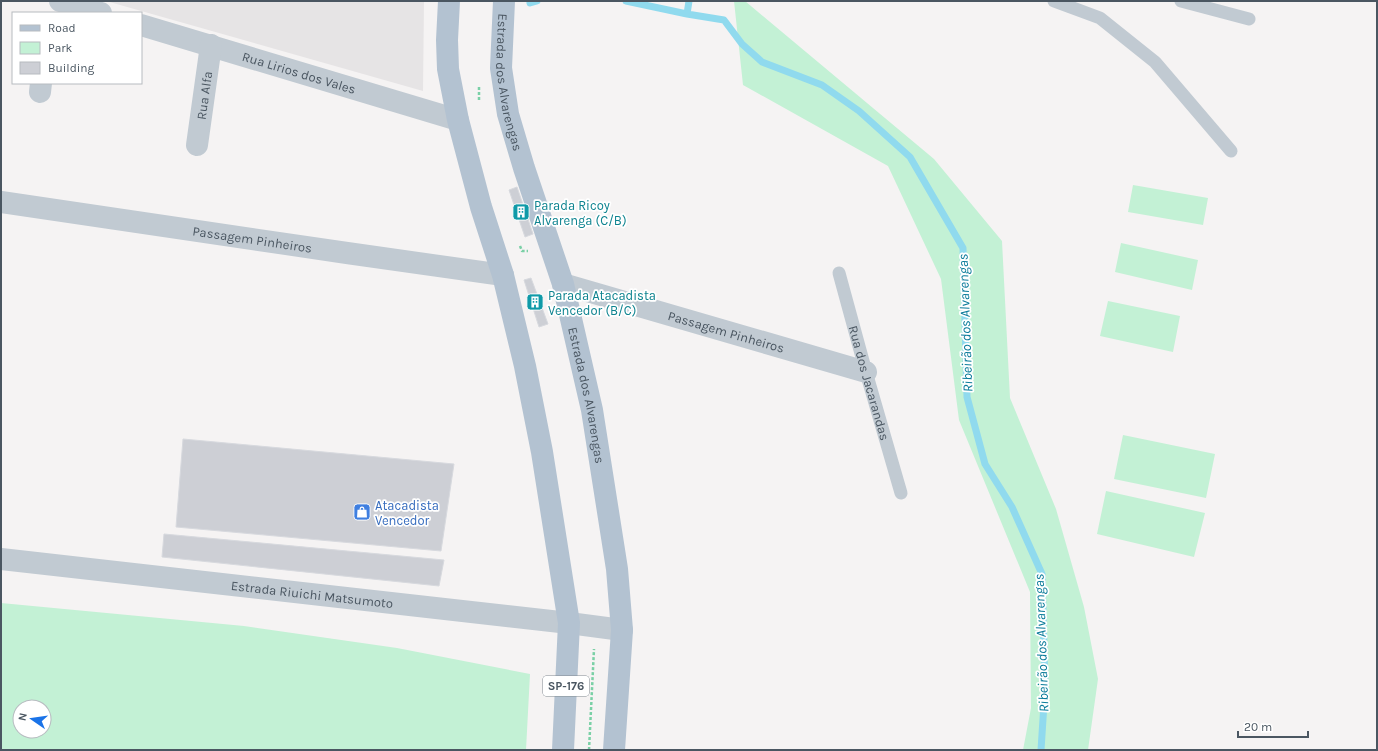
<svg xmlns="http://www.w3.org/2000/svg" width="1378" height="751" font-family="Karla,sans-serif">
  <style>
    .education { fill: #e6e4e5 }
    .green { fill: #c3f1d5; fill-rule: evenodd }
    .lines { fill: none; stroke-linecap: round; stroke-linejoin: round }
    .stream { stroke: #90daee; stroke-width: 7 }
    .building { fill: #cdcfd5; stroke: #d7d9de }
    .path { stroke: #7ad0a6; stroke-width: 2.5; stroke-dasharray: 3 2; stroke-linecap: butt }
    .service { stroke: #c1cad2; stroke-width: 13 }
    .minor { stroke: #c1cad2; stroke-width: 22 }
    .tertiary { stroke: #c1cad2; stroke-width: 22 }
    .primary { stroke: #b3c2d1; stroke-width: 22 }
    .labels { text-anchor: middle; stroke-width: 3.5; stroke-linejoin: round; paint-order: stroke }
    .shield { fill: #fff; stroke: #808990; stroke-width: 1 }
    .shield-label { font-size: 12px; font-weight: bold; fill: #4a5661 }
    .street-label { font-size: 13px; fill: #4a5661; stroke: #fff }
    .culture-label { font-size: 13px; fill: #0d838f; stroke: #fff; text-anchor: start }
    .shop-label { font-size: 13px; fill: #366cbe; stroke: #fff; text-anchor: start }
    .water-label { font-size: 14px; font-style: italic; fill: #0c7c9b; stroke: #fff }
  </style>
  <rect width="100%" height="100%" fill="#f5f3f3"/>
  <path class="education" d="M106,1h318l-1,90z"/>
  <path class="green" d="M734,1h11l189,158 68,82 8,157 46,111 28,98 14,72 -10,71h-65l8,-42 -1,-116 -71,-172 -18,-141 -53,-113 -145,-81z
    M1133,185l75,13 -5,27 -75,-13z
    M1121,243l77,17 -6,30 -77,-18z
    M1108,301l72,15 -7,36 -73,-16z
    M1123,435l92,19 -9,44 -92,-19z
    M1106,491l99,22 -11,44 -97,-23z
    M1,603l243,23 153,22 133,26 -4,76h-525zM20,707h24v24h-24z"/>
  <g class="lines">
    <path class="stream" d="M626,1l61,13 37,6 18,24 20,18 60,23 37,26 51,46 53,91 4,149 18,67 27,43 30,67 3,114 -4,62
      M530,3l7,-2
      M687,14l2,-13"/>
  </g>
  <path class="building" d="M517,187l16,47 -8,3 -16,-47z
    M531,278l17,46 -9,3 -15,-47z
    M183,439l271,25 -13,87 -265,-24z
    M164,534l280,26 -5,26 -277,-29z"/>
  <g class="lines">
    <path class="path" d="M479,87v15
      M520,246l2,5h6
      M589,750l5,-101"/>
    <g class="service">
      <path d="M1054,1l46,17 55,44 76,89"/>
      <path d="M1181,1l68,18"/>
      <path id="s1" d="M839,273l27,99 35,121"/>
    </g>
    <g class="minor">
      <path d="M60,1l41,12"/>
      <path id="s2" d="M141,25l317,95"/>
      <path d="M40,92l1,-9"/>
      <path id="s3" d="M197,145l14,-100"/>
      <path id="s4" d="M1,202l346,51 156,22"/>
      <path id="s5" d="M563,284l303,88"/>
    </g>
    <path class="tertiary" id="s6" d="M1,559l568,64 53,7"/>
    <g class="primary">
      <path d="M449,1l-2,39 1,29 10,51 23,87 22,68 22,91 17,86 27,171 -6,127"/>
      <path id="s7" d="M504,1l-3,67 7,46 16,54 39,116 29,126 25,159 5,61 -8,120"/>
    </g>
  </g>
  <defs>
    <g id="building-square" transform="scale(0.9)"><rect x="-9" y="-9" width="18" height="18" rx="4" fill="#0f9aa8" stroke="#fff"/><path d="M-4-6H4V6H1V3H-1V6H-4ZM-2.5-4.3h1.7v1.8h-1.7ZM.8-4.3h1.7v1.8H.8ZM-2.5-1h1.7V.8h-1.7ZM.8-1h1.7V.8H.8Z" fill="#fff"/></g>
    <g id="shop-square" transform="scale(0.9)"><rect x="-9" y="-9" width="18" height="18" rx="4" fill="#3f7fe0" stroke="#fff"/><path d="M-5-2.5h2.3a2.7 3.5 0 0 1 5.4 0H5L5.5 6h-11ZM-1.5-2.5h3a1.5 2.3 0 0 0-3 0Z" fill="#fff"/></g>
  </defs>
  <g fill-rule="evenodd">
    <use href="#building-square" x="521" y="212"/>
    <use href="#building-square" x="535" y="302"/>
    <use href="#shop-square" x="362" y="512"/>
  </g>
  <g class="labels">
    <rect class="shield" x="543" y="676" width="46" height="20" rx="3"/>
    <g class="shield-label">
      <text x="566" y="690">SP-176</text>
    </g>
    <g class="street-label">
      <text dy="5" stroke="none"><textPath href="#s2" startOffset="165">Rua Lirios dos Vales</textPath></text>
      <text dy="5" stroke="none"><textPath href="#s7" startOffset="82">Estrada dos Alvarengas</textPath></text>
      <text dy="5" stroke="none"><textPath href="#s3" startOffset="50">Rua Alfa</textPath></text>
      <text dy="5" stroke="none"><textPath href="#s4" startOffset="254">Passagem Pinheiros</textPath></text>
      <text dy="5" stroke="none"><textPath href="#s5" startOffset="170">Passagem Pinheiros</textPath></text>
      <text dy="5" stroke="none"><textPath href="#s1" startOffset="114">Rua dos Jacarandas</textPath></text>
      <text dy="5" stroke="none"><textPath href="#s7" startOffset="406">Estrada dos Alvarengas</textPath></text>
      <text dy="5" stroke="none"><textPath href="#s6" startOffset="313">Estrada Riuichi Matsumoto</textPath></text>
    </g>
    <g class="culture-label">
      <text x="534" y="210">Parada Ricoy<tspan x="534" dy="15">Alvarenga (C/B)</tspan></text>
      <text x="548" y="300">Parada Atacadista<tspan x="548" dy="15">Vencedor (B/C)</tspan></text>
    </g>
    <g class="shop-label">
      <text x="375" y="510">Atacadista<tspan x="375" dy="15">Vencedor</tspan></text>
    </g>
    <g class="water-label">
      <text transform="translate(965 323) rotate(-92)" y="5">Ribeirão dos Alvarengas</text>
      <text transform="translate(1041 643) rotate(-92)" y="5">Ribeirão dos Alvarengas</text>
    </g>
  </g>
  <rect width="1378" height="751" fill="none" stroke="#4a5661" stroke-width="4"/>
  <rect x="12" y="12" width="130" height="72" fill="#ffffff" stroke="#b7bbc0"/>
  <rect x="20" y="25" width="20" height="6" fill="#b3c2d1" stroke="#b7bbc0"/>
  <text x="48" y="32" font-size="12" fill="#4a5661">Road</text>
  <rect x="20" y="42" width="20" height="12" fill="#c3f1d5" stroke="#b7bbc0"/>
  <text x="48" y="52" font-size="12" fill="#4a5661">Park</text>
  <rect x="20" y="62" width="20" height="12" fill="#cdcfd5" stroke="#b7bbc0"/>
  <text x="48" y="72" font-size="12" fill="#4a5661">Building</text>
  <g transform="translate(32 719) rotate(283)"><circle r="19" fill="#ffffff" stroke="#b7bbc0"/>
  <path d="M0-3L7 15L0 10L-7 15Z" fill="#1a73e8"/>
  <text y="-6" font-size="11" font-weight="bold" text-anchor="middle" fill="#4a5661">N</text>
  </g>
  <path d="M1238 731v6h70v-6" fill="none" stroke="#4a5661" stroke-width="2"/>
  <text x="1244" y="731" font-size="12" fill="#4a5661" stroke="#ffffff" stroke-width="3" paint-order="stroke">20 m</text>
</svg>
